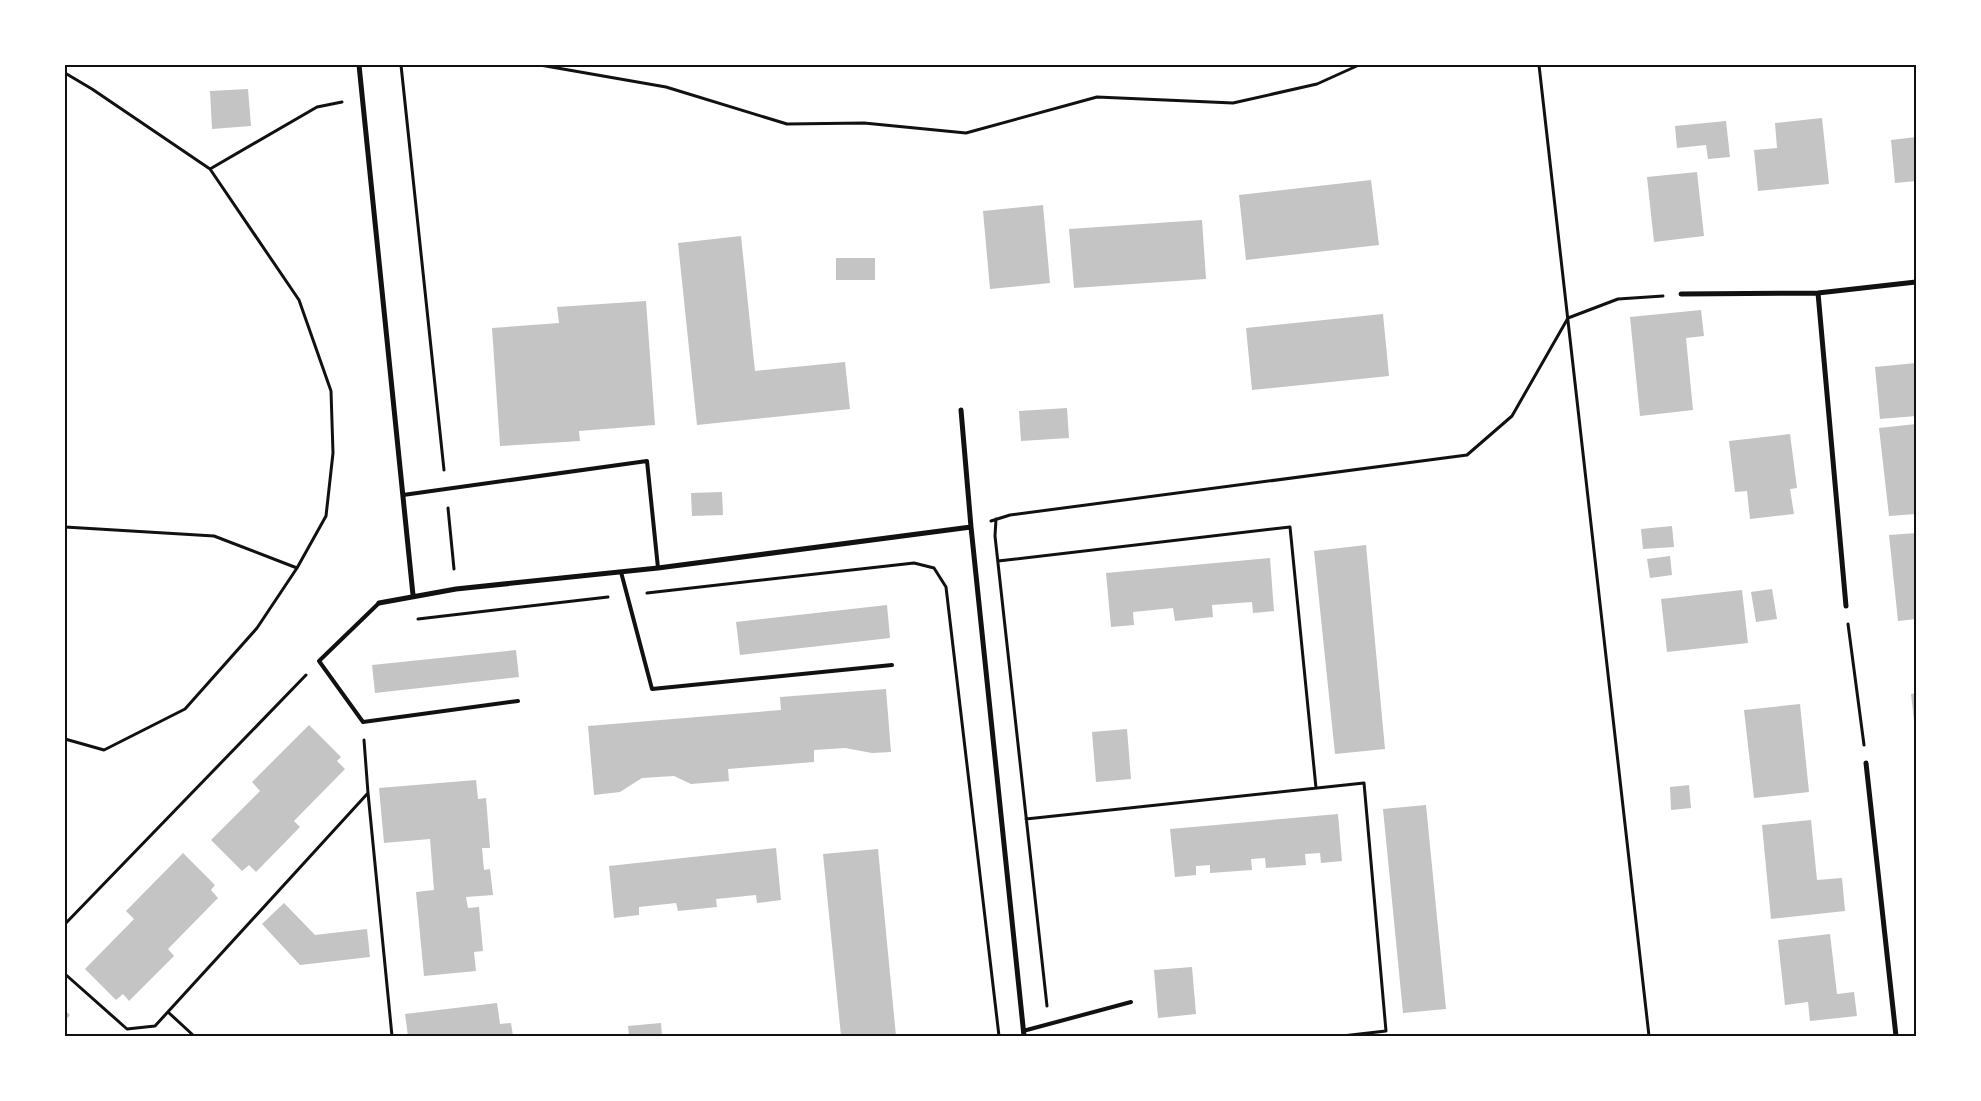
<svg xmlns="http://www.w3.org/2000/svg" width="1981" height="1101" font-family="'Public Sans',sans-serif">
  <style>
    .building { fill: #c4c4c4 }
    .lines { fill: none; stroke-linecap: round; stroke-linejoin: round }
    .path { stroke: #111; stroke-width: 3 }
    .service { stroke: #111; stroke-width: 4 }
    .minor { stroke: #111; stroke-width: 5 }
    .neatline { fill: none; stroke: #111; stroke-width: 2 }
  </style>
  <rect width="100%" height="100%" fill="#fff"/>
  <path class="building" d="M248,89l3,37 -39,3 -2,-38z
    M1822,118l7,66 -71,7 -4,-41 23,-2 -2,-25z
    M1726,121l4,36 -22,2 -2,-14 -29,3 -2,-22z
    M1916,137v44l-21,2 -4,-43z
    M1697,172l7,64 -50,6 -7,-65z
    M1371,180l8,65 -133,15 -7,-65z
    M1043,205l7,78 -60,6 -7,-78z
    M1202,220l4,59 -132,9 -5,-59z
    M741,236l14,135 90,-9 5,47 -153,16 -19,-182z
    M836,258h39v22h-39z
    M646,301l9,124 -76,6 1,10 -80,5 -8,-118 67,-5 -2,-16z
    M1701,310l3,26 -18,2 7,72 -53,6 -10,-99z
    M1383,314l6,62 -137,14 -6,-62z
    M1916,363v53l-36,3 -5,-52z
    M1067,408l2,30 -48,3 -2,-30z
    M1916,424v90l-27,2 -10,-88z
    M1790,434l7,54 -7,1 4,25 -44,5 -3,-28 -12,1 -6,-51z
    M722,492l1,23 -31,1 -1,-23z
    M1672,526l2,21 -31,2 -2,-20z
    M1916,533v86l-18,2 -9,-86z
    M1366,545l19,204 -50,5 -21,-203z
    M1670,556l2,19 -22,3 -3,-19z
    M1270,558l4,53 -21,2 -1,-11 -40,3 1,12 -38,4 -2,-13 -40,4 1,13 -23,2 -5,-54z
    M1772,589l5,30 -21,3 -5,-30z
    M1742,590l6,53 -81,9 -6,-53z
    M887,605l3,33 -150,17 -4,-33z
    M516,650l3,27 -144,16 -3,-28z
    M886,689l5,63 -19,1 -27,-5 -31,2v12l-86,7 1,12 -38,3 -17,-8 -32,2 -22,14 -26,3 -6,-69 193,-16 -1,-13z
    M1916,693v37h-1l-4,-36z
    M1800,704l9,88 -55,6 -10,-88z
    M309,725l32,32 -4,4 8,8 -51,52 6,6 -44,45 -7,-7 -7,6 -31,-31 49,-49 -8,-9z
    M1127,729l4,50 -35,3 -4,-50z
    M476,780l2,19 8,-1 4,50h-8l2,22 6,-1 3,26 -27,2 2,11 11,-1 4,44 -9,1 2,19 -52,5 -8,-84 18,-2 -4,-51 -46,4 -5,-55z
    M1689,785l2,23 -20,2 -1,-23z
    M1426,805l20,204 -43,4 -20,-204z
    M1338,814l4,47 -21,2 -1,-10 -15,1 1,11 -40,3 -1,-10 -14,1 1,11 -42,3v-8l-14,1v9l-21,2 -5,-48z
    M1811,820l6,60 25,-2 3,33 -74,8 -9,-94z
    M776,848l5,52 -24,3 -1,-8 -40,4 1,8 -39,4 -2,-8 -37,4v8l-25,3 -5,-52z
    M878,849l18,187h-55l-18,-182z
    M183,853l32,32 -4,5 7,8 -50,51 6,7 -45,45 -6,-7 -7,6 -31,-31 49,-50 -8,-8z
    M284,903l31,32 52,-6 3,28 -70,8 -38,-41z
    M1830,934l7,60 17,-2 3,24 -47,5 -2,-19 -23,3 -7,-65z
    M1192,967l4,47 -38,4 -4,-48z
    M497,1003l3,21 11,-1 2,13h-105l-3,-22z
    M65,1010l5,5 -5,6z
    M661,1023l1,13h-33l-1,-10z"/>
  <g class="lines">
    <path class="path" d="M401,65l43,405
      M540,65l126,22 121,37 77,-1 102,10 131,-36 136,6 84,-19 42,-19
      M1539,65l110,971
      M65,73l27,16 118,80 89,131 32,91 2,62 -7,63 -29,52 -40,60 -72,81 -81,41 -39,-11
      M210,169l107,-62 25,-5
      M448,508l6,61
      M996,519l-1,17 52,470
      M991,521l19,-6 457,-60 45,-39 56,-98 50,-19 45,-3
      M65,527l149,9 83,32
      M998,561l292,-34 26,261
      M647,593l267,-30 20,5 12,19 53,449
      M418,619l190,-22
      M1848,624l16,121
      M368,793l24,243
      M1026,819l338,-36 22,248 -44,5
      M65,924l241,-249
      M65,974l62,55 28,-3 213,-233 -4,-53
      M168,1012l26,24"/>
    <path class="service" d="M403,495l244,-34 11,107
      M621,572l31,117 240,-24
      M379,603l-60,58 44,61 155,-21
      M1023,1031l108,-29"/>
    <path class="minor" d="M359,65l54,530
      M1818,293l28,313
      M1681,294l137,-1 98,-11
      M961,410l10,117
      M379,603l77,-14 202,-21 313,-41 53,509
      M1866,763l30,273"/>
  </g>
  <rect width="1981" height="1101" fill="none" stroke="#ffffff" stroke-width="132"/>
  <rect x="66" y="66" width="1849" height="969" class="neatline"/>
</svg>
